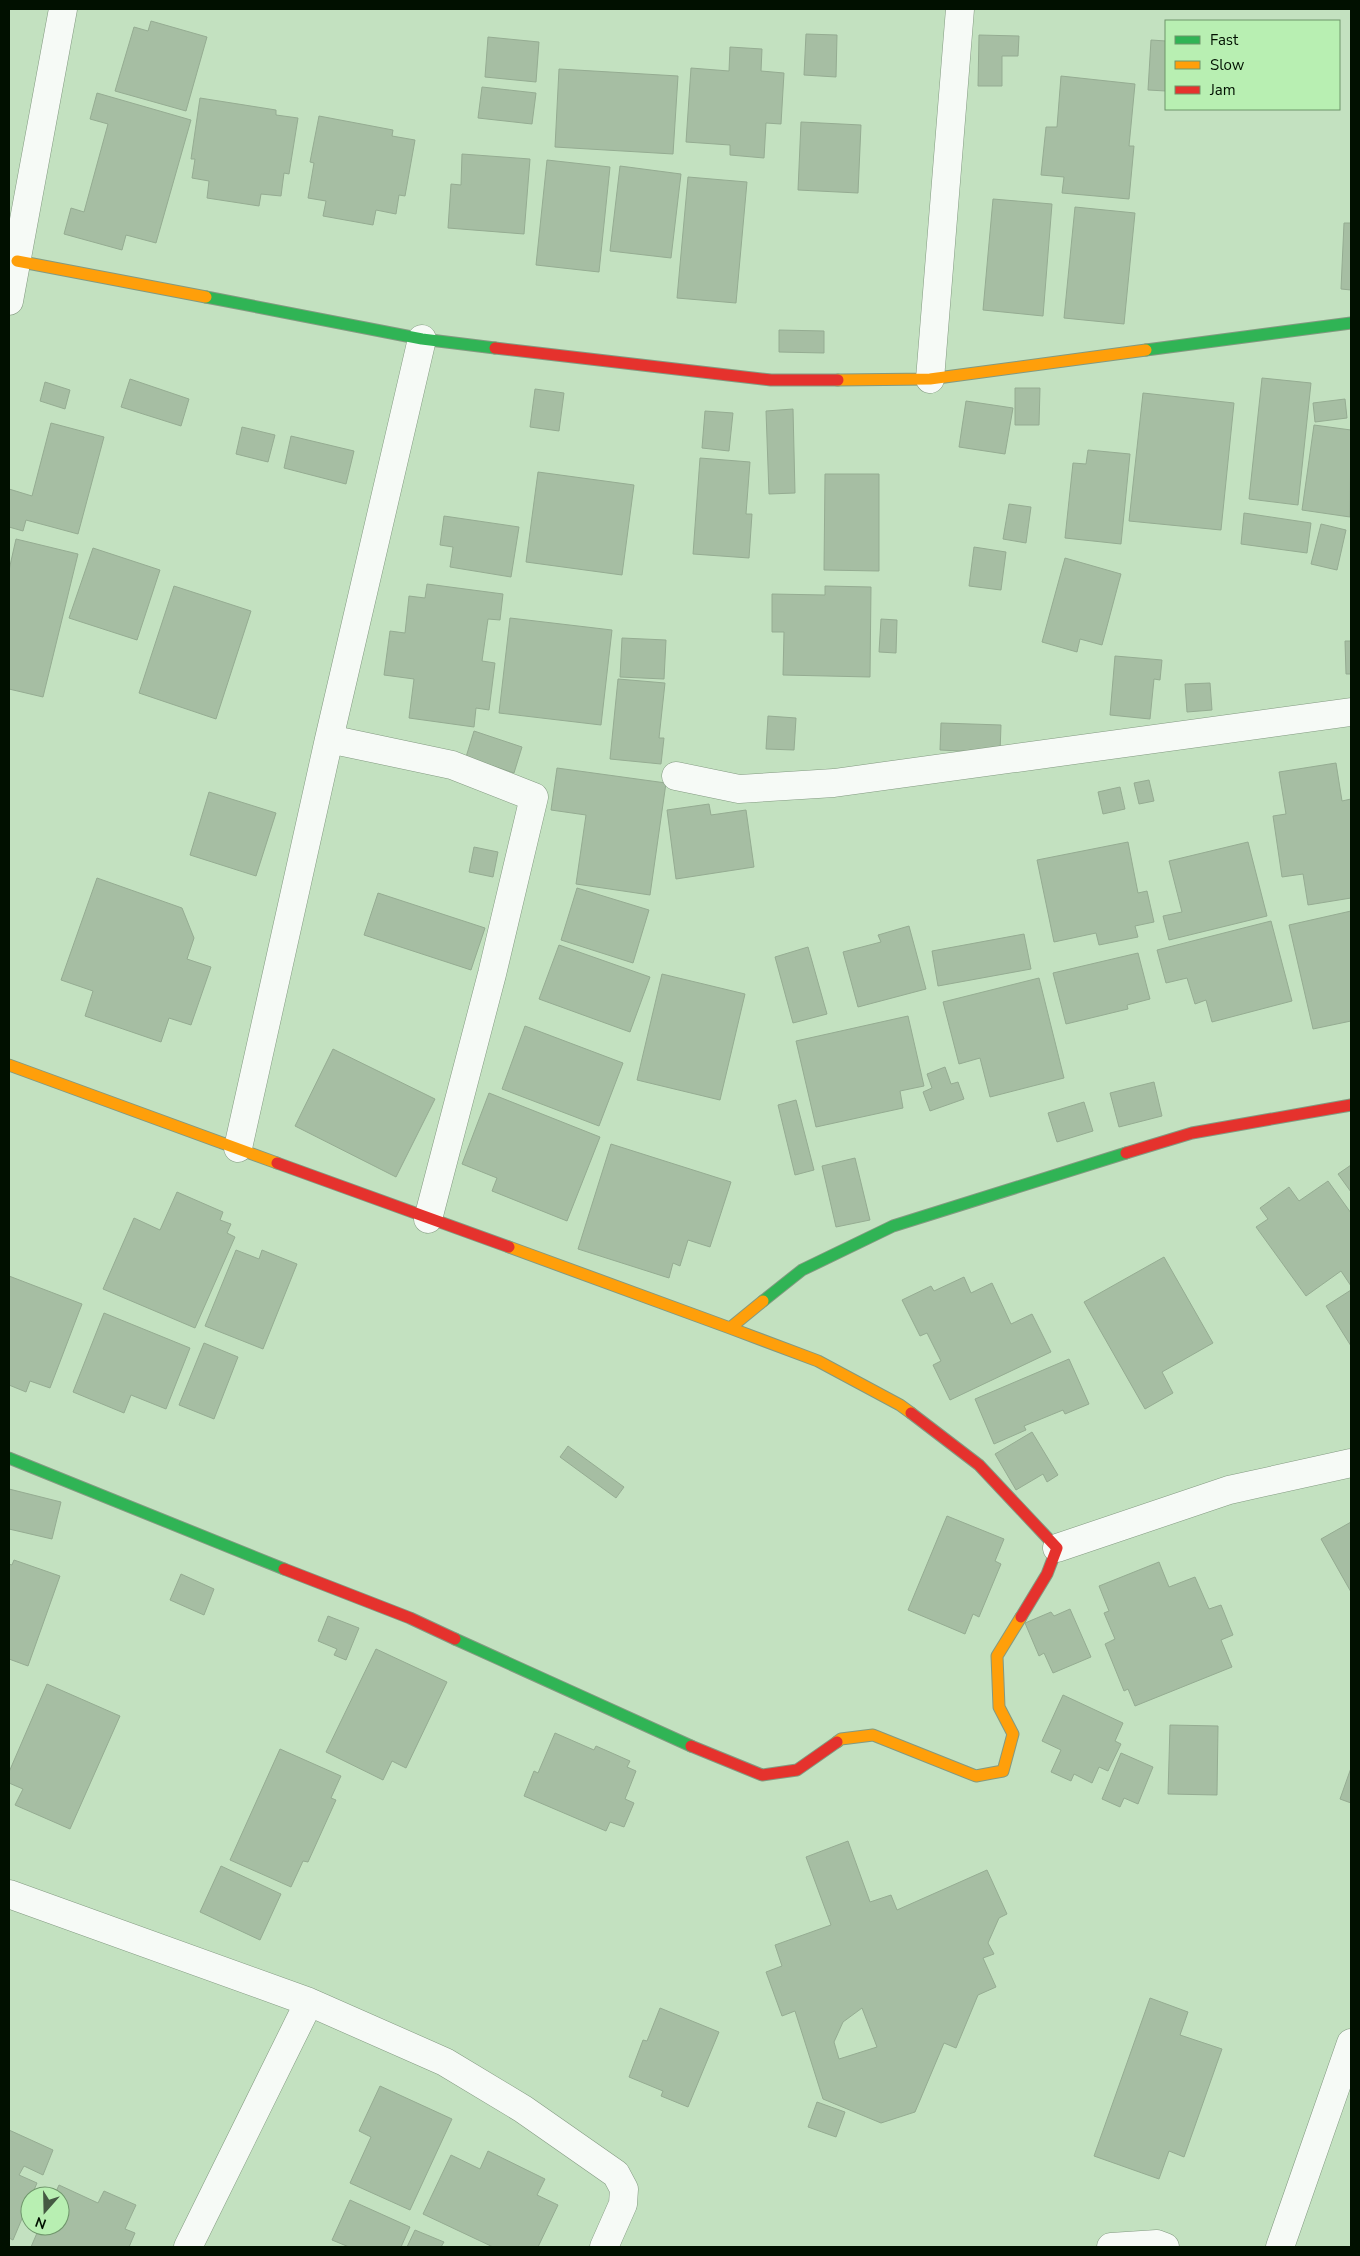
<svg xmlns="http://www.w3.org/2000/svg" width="1360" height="2256" font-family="'Nunito Sans',sans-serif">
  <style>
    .building { fill: #a6bea3; stroke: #95ac92; fill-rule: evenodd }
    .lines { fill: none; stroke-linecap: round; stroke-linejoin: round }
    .street-casing { stroke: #839a81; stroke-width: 29 }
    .fast-casing { stroke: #839a81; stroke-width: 13 }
    .slow-casing { stroke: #839a81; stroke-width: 13 }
    .jam-casing { stroke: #839a81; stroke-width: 13 }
    .street { stroke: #f6faf6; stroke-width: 28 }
    .fast { stroke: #30b455; stroke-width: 11 }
    .slow { stroke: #ff9f0a; stroke-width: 11 }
    .jam { stroke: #e5322d; stroke-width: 11 }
  </style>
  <rect width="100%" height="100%" fill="#c3e1c0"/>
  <path class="building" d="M151,21l56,16 -21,74 -71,-20 19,-64 14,4z
    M806,34l31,1 -1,42 -32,-2z
    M979,35l40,1 -1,20h-16v30h-24z
    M488,37l51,5 -3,40 -51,-5z
    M1151,40l15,1v50l-18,-1z
    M730,47l32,2 -1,22 23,2 -3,51 -15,-1 -2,35 -34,-3v-10l-44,-3 5,-74 38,3z
    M559,69l119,7 -5,78 -118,-7z
    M1061,76l74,8 -6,62h5l-5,53 -67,-6 2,-16 -23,-2 5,-48h11z
    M482,87l54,6 -4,31 -54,-6z
    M97,93l94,27 -35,123 -30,-8 -4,15 -58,-16 7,-26 13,4 24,-88 -18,-5z
    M200,98l76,12v5l22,3 -9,56 -5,-1 -3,23 -20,-2 -2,12 -52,-8 2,-17 -17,-3 3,-19h-4z
    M319,116l74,14 -1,6 23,4 -10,56 -6,-1 -3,19 -20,-4 -3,15 -50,-9 3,-15 -18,-3 6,-35 -4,-1z
    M801,122l60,3 -3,68 -60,-3z
    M462,154l68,5 -6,75 -76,-6 3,-44 10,1z
    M547,160l63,7 -11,105 -63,-7z
    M620,166l61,8 -10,84 -61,-7z
    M688,177l59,5 -11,121 -59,-5z
    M993,199l59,5 -9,112 -60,-6z
    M1075,207l60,6 -11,111 -60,-6z
    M1344,223h7v67l-10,-1z
    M779,330l45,1v22l-45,-1z
    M1262,378l49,5 -13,122 -49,-6z
    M130,379l59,20 -8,27 -60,-19z
    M45,382l25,8 -5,19 -25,-8z
    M1015,388h25l-1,37h-24z
    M535,389l29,4 -5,38 -29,-4z
    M1143,393l91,10 -13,127 -92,-9z
    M1345,399l2,19 -32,4 -2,-19z
    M966,401l47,7 -8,46 -46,-7z
    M793,409l2,84 -26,1 -3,-83z
    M705,411l28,2 -4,38 -27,-3z
    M51,423l53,14 -26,97 -52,-14 -3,11 -14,-4v-38l23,7z
    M1314,425l37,5 -1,87 -48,-7z
    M242,427l33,8 -7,27 -32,-8z
    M291,436l63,15 -8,33 -62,-16z
    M1088,450l42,4 -9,90 -56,-6 8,-75 13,1z
    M700,458l50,4 -4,52h6l-3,44 -56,-4z
    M538,472l96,13 -12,90 -96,-13z
    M825,474h54v97l-55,-1z
    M1009,504l22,3 -5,36 -23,-4z
    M1244,513l67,10 -4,30 -66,-9z
    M444,516l75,11 -8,50 -61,-10 3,-20 -13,-2z
    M1321,524l25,6 -9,40 -26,-6z
    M16,539l62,15 -35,143 -34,-8v-119z
    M974,547l32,5 -5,38 -32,-4z
    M93,548l67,22 -23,70 -68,-22z
    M1065,558l56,16 -19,71 -22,-6 -3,13 -35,-10z
    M427,584l76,10 -3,26 -12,-1 -6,42 13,2 -6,47 -13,-2 -2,19 -65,-9 5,-39 -30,-4 6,-44 15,2 4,-37 16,2z
    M174,586l77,25 -35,108 -77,-26z
    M825,586l46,1 -1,90 -87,-2 1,-43h-12v-38l53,1z
    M510,618l102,12 -11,95 -102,-12z
    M881,619l16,1 -1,33 -17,-1z
    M622,638l44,2 -2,39 -44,-2z
    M1345,641h6v33h-5z
    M1115,656l47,4 -2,20 -6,-1 -4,40 -40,-4z
    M618,679l47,4 -6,55h5l-3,26 -51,-5z
    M1210,683l2,27 -25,2 -2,-28z
    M768,716l28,2 -2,32 -28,-1z
    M941,723l60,2 -1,28 -60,-3z
    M474,731l48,16 -8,26 -48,-16z
    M1336,763l6,38 9,-2v99l-43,7 -5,-31 -21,3 -9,-61 13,-2 -7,-42z
    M557,768l109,15 -16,112 -74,-11 10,-69 -35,-5z
    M1149,780l5,21 -15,3 -5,-21z
    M1120,787l5,22 -22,5 -5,-22z
    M209,792l67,21 -20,63 -66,-21z
    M709,804l2,11 35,-5 8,57 -78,12 -9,-69z
    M1128,842l10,51 9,-2 7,31 -19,4 3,11 -39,8 -3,-12 -42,9 -17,-82z
    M1248,842l19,74 -98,24 -6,-24 19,-4 -13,-51z
    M474,847l24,5 -5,25 -24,-5z
    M97,878l85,30 12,30 -7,21 24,8 -20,58 -22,-7 -8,24 -76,-26 8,-25 -32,-11z
    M577,888l72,22 -16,53 -72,-23z
    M378,893l107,35 -14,42 -107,-35z
    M1351,911v110l-38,8 -24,-104z
    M1271,921l21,80 -80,21 -6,-22 -11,4 -8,-26 -21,5 -9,-33z
    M909,926l17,63 -68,18 -15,-55 38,-10 -3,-7z
    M1024,934l7,35 -93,17 -6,-35z
    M559,945l91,32 -20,55 -91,-33z
    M808,947l19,67 -34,9 -18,-66z
    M1138,953l12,46 -23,6 1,4 -62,15 -13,-51z
    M662,974l83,20 -25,106 -83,-20z
    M1039,978l25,100 -74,19 -10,-39 -21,6 -16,-62z
    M908,1016l16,70 -24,5 3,17 -87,19 -20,-86z
    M525,1026l98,37 -24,63 -97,-37z
    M333,1049l102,50 -39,78 -101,-51z
    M945,1067l6,17 7,-2 6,17 -34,12 -7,-19 9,-4 -5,-14z
    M1154,1082l8,34 -43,11 -9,-34z
    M489,1093l111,44 -33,84 -75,-30 5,-13 -35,-14z
    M796,1100l18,70 -19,5 -17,-70z
    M1084,1102l9,29 -36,11 -9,-29z
    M611,1144l120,38 -21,65 -22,-7 -8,26 -7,-3 -4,15 -91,-29z
    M855,1158l15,62 -34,7 -14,-61z
    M1351,1165v27l-13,-18z
    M1328,1181l23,32v73l-10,-15 -35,25 -50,-69 12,-8 -8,-11 29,-21 10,14z
    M177,1192l46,20 -3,8 11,4 -4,9 8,4 -40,91 -92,-39 31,-71 26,12z
    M236,1250l23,9 3,-9 35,14 -34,85 -58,-23z
    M1164,1257l49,86 -51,29 11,21 -28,16 -61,-107z
    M9,1276l73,28 -32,84 -20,-7 -4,11 -17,-7z
    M964,1277l7,16 21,-10 19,41 21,-10 19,38 -101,48 -17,-35 8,-4 -14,-28 -7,3 -18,-36 29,-14 3,5z
    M1351,1290v56l-25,-40z
    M104,1313l86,35 -24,61 -35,-14 -7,18 -51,-21z
    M204,1343l34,14 -24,62 -35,-14z
    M1069,1359l20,45 -24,10 -2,-4 -39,16 2,4 -32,14 -19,-45z
    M1032,1432l26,43 -11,7 -4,-8 -27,16 -21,-36z
    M568,1446l56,41 -8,11 -56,-41z
    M9,1489l52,13 -9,37 -43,-10z
    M947,1516l57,23 -9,22 6,3 -22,53 -6,-3 -8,20 -57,-24z
    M1351,1522v70l-30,-53z
    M14,1560l46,16 -32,90 -19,-7v-95l3,1z
    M1159,1562l10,25 26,-10 14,32 12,-4 12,30 -12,5 11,27 -97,39 -7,-17 -4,2 -19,-47 10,-5 -11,-26 5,-2 -10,-25z
    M181,1574l33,15 -10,26 -34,-15z
    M1070,1609l21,48 -38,16 -9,-20 -5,3 -14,-33 26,-11 3,4z
    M328,1616l31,12 -13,32 -12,-5 3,-6 -19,-8z
    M376,1649l71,33 -41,86 -14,-7 -9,19 -57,-28z
    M47,1684l73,32 -50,113 -55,-24 8,-16 -14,-6v-11z
    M1063,1695l60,28 -8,18 6,3 -13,27 -9,-4 -7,16 -18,-9 -3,7 -20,-9 10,-22 -19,-9z
    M1170,1725l48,1 -1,69 -49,-1z
    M555,1733l39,17 2,-4 34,15 -3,6 9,4 -11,28 9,4 -10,24 -14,-5 -4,9 -82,-35 10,-25 4,2z
    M280,1749l61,27 -10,22 5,2 -28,62 -5,-1 -12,26 -61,-27z
    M1121,1753l32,14 -15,37 -14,-6 -4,9 -18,-8z
    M1351,1768v35l-11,-4z
    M848,1841l22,61 21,-7 6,15 90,-40 20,44 -8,4 -11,25 6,11 -11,4 13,29 -18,8 -22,53 -12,-5 -29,69 -34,11 -58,-24 -28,-88 -13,5 -16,-44 16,-6 -7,-21 56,-20 -25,-68zM862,2008l15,39 -38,12 -5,-17 9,-20z
    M221,1866l60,28 -21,46 -60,-28z
    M1150,1998l38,14 -8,23 42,14 -38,108 -15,-6 -10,28 -65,-23z
    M660,2008l59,24 -31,75 -27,-11 2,-5 -34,-14 14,-37 4,1z
    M380,2086l72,33 -42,91 -60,-27 21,-46 -12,-6z
    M817,2102l28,10 -9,25 -28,-10z
    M9,2130l44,20 -10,25 -19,-9 -5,9 18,8 -24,57 -4,-2z
    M488,2151l57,28 -8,16 21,10 -20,42h-45l-70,-33 28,-59 29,14z
    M59,2185l39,18 6,-12 32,14 -11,24 10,4 -6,14h-98l9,-21h20v-30h-6z
    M350,2200l60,27 -9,20h-52l-17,-7z
    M415,2230l29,12 -3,5h-34z"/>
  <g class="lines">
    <g class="street-casing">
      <path id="street" d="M9,301l54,-292
        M930,379l30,-370
        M329,739l123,26 82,32 -42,177 -64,245
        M676,776l63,13 95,-6 517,-71
        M238,1148l91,-409 93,-400
        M1057,1548l172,-58 122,-27
        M9,1894l300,108 136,60 78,47 93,65 8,15 -1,15 -19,43
        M188,2247l121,-245
        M1111,2247l46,-3 8,3
        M1280,2247l71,-204"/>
    </g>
    <g class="fast-casing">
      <path id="fast" d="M206,297l216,42 73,9
        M1146,350l205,-27
        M763,1301l39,-31 91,-44 233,-73
        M9,1458l275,111
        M455,1639l236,107"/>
    </g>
    <g class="slow-casing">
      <path id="slow" d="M17,261l189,36
        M838,380l92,-1 216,-29
        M9,1065l268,98
        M509,1247l221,81 33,-27
        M730,1328l88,33 82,44 11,8
        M837,1742l4,-3 32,-4 103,41 27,-5 10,-37 -14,-27 -2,-51 24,-39"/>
    </g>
    <g class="jam-casing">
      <path id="jam" d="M495,348l276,32h67
        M1126,1153l66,-20 159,-28
        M277,1163l232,84
        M911,1413l68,52 78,83 -10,26 -26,43
        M284,1569l126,49 45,21
        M691,1746l71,29 35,-5 40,-28"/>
    </g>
    <use href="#street" class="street"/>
    <use href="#fast" class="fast"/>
    <use href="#slow" class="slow"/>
    <use href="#jam" class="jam"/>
  </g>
  <rect width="1360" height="2256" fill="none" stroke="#011000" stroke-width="20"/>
  <rect x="1165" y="20" width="175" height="90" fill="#b8efb2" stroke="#6f966b"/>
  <rect x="1175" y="36" width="25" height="8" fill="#30b455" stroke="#6f966b"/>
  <text x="1210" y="45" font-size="15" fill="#011000">Fast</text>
  <rect x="1175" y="61" width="25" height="8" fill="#ff9f0a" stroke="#6f966b"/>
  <text x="1210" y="70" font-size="15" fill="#011000">Slow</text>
  <rect x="1175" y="86" width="25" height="8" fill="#e5322d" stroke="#6f966b"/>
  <text x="1210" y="95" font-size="15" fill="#011000">Jam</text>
  <g transform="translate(45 2211) rotate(200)"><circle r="24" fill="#b8efb2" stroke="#6f966b"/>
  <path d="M0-4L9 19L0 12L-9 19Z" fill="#455943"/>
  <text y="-8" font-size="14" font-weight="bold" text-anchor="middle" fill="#011000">N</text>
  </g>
</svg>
